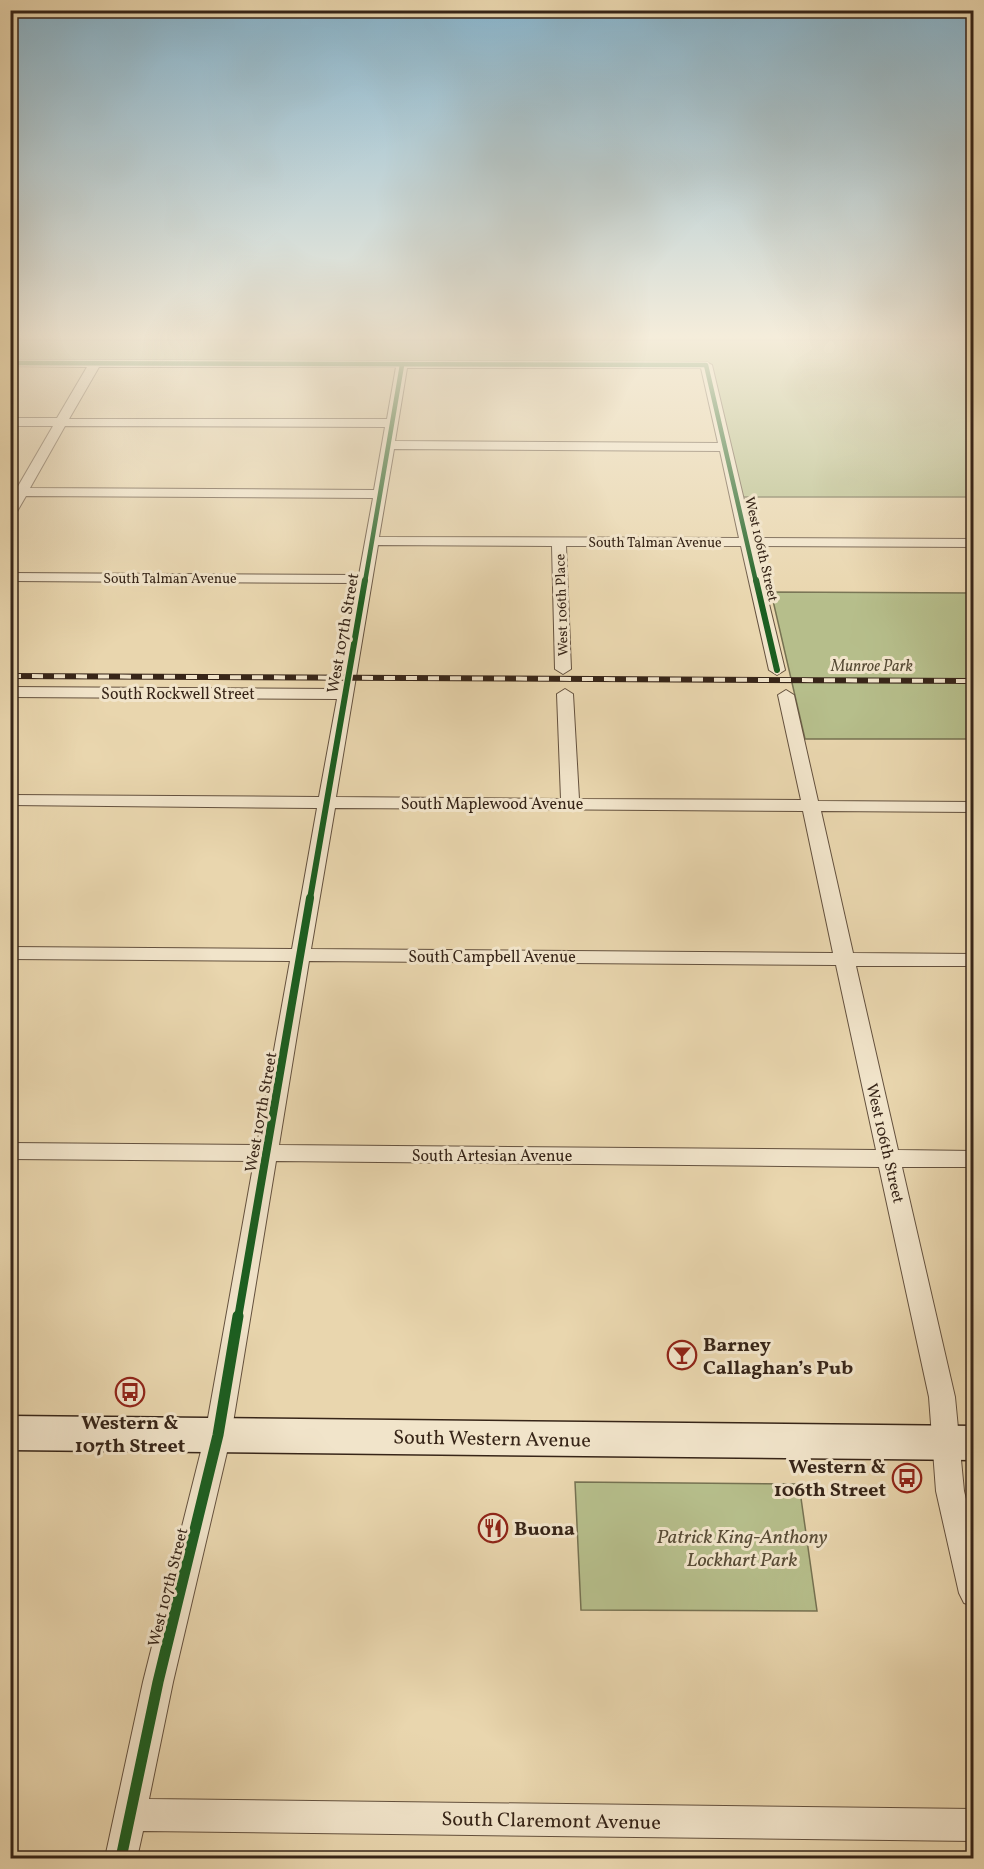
<svg xmlns="http://www.w3.org/2000/svg" width="984" height="1869" font-family="Vollkorn,serif">
  <style>
    .green { fill: #b6be8b; stroke: #767252; stroke-width: 1.5 }
    .lines { fill: none; stroke-linecap: round; stroke-linejoin: round }
    .minor-casing { stroke: #64513e; stroke-width: 2 }
    .secondary-casing { stroke: #372518; stroke-width: 3 }
    .minor { fill: #f1e4ca; fill-rule: evenodd }
    .secondary { fill: #f1e4ca; fill-rule: evenodd }
    .rail-casing { stroke: #372518; stroke-width: 6 }
    .rail { stroke: #f1e4ca; stroke-width: 4; stroke-dasharray: 11; stroke-linecap: butt }
    .cycleway-far3-casing { stroke: #f1e4ca; stroke-width: 7 }
    .cycleway-far2-casing { stroke: #f1e4ca; stroke-width: 9 }
    .cycleway-far1-casing { stroke: #f1e4ca; stroke-width: 12 }
    .cycleway-casing { stroke: #f1e4ca; stroke-width: 15 }
    .cycleway-far3 { stroke: #1b5e20; stroke-width: 4.5 }
    .cycleway-far2 { stroke: #1b5e20; stroke-width: 6 }
    .cycleway-far1 { stroke: #1b5e20; stroke-width: 8 }
    .cycleway { stroke: #1b5e20; stroke-width: 11 }
    .labels { text-anchor: middle; stroke-width: 6; stroke-linejoin: round; paint-order: stroke }
    .far-street-label { font-size: 14px; fill: #372518; stroke: #f1e4ca }
    .street-label { font-size: 16px; fill: #372518; stroke: #f1e4ca }
    .park-label { font-size: 16px; font-style: italic; fill: #574b35; stroke: #f1e4ca }
    .near-poi-label { font-size: 20px; font-weight: bold; fill: #372518; stroke: #f1e4ca; text-anchor: start }
    .near-street-label { font-size: 20px; fill: #372518; stroke: #f1e4ca }
    .near-park-label { font-size: 20px; font-style: italic; fill: #574b35; stroke: #f1e4ca }
  </style>
  <rect width="100%" height="100%" fill="#e9d6ae"/>
  <filter id="stains"><feTurbulence type="fractalNoise" baseFrequency=".00333" numOctaves="4"/><feColorMatrix values="0 0 0 0 .2 0 0 0 0 .09 0 0 0 0 .02 0 0 0 .5 -.17"/></filter>
  <radialGradient id="worn" r=".72"><stop offset=".6" stop-color="#630" stop-opacity="0"/><stop offset="1" stop-color="#630" stop-opacity=".3"/></radialGradient>
  <path class="green" d="M11,340h962v157h-233l-31,-133 -698,-3z
    M771,592l202,1v146h-168z
    M575,1482l224,2 18,127 -236,-1z"/>
  <g class="lines">
    <g class="minor-casing">
      <path id="minor" d="M10,360l696,2 6,3 41,173 221,1v8l-219,-1 30,124 -8,5 -8,-5 -28,-124h-175l5,123 -8,5 -8,-5 -3,-123 -174,-1 -42,252 225,2 -4,-105 8,-5 8,5 6,105 222,1 -23,-105 8,-5 8,5 24,106 156,1v10l-153,-1 32,142 121,1v12h-118l42,184 76,1v16h-72l53,230 9,94 10,40v75l-10,-3 -5,-10 -23,-102 -7,-94 -50,-230 -603,-6 -45,274 -58,247 -24,117 825,10v32l-831,-10 -6,27h-32l38,-176 62,-247 49,-274 -244,-2v-16l247,2 33,-184 -280,-2v-12l282,2 25,-141 -307,-3v-10l309,2 18,-98 -327,-2v-10l328,2 19,-106 -347,-2v-8l349,2 14,-77 -347,-2 -11,19 -5,1 3,-20h-3v-8h7l36,-62h-43v-8h47l30,-51 -77,-1zM99,367h297l-9,52h-318zM407,368h294l17,75 -323,-2zM65,426l320,1 -11,63 -344,-2zM394,449l326,2 19,87 -360,-1zM335,808l468,3 30,142 -522,-4zM309,961l527,4 40,185 -597,-5z"/>
    </g>
    <g class="secondary-casing">
      <path id="secondary" d="M10,1416l964,10v34l-964,-10z"/>
    </g>
    <use href="#minor" class="minor"/>
    <use href="#secondary" class="secondary"/>
    <g class="rail-casing">
      <path id="rail" d="M10,676l964,5"/>
    </g>
    <use href="#rail" class="rail"/>
    <g class="cycleway-far3-casing">
      <path id="cycleway-far3" d="M10,363l696,2 50,217
        M365,582l37,-217"/>
    </g>
    <g class="cycleway-far2-casing">
      <path id="cycleway-far2" d="M756,580l21,90
        M310,899l55,-319"/>
    </g>
    <g class="cycleway-far1-casing">
      <path id="cycleway-far1" d="M238,1318l72,-420"/>
    </g>
    <g class="cycleway-casing">
      <path id="cycleway" d="M121,1858l37,-176 60,-247 20,-119"/>
    </g>
    <use href="#cycleway-far3" class="cycleway-far3"/>
    <use href="#cycleway-far2" class="cycleway-far2"/>
    <use href="#cycleway-far1" class="cycleway-far1"/>
    <use href="#cycleway" class="cycleway"/>
  </g>
  <linearGradient id="sky" x2="0" y2="1"><stop stop-color="#87b6d0"/><stop offset="0.56" stop-color="#f5eddb"/><stop offset="1" stop-color="#f5eddb" stop-opacity="0"/></linearGradient>
  <rect width="984" height="602" fill="url(#sky)"/>
  <defs>
    <g id="bar-ring" transform="scale(1.5)"><circle r="9.5" fill="#f1e4ca" stroke="#8f2418" stroke-width="1.5"/><path d="M-6-5H6L.8 .8V4.5H3.5V6h-7V4.5H-.8V.8Z" fill="#8f2418"/></g>
    <g id="bus-ring" transform="scale(1.5)"><circle r="9.5" fill="#f1e4ca" stroke="#8f2418" stroke-width="1.5"/><path d="M-5-6H5V4H4V6H2V4H-2V6H-4V4H-5ZM-3.5-4V0h7V-4ZM-3.5 1.2v1.5H-2V1.2ZM2 1.2v1.5H3.5V1.2Z" fill="#8f2418"/></g>
    <g id="restaurant-ring" transform="scale(1.5)"><circle r="9.5" fill="#f1e4ca" stroke="#8f2418" stroke-width="1.5"/><path d="M-5-6h1v4h1v-4h1v4h1v-4h1v5L-1.5 .5V6h-2V.5L-5-1ZM5-6V6H3V1.5H1.5Q1.5-4 5-6Z" fill="#8f2418"/></g>
  </defs>
  <g fill-rule="evenodd">
    <use href="#bar-ring" x="682" y="1355"/>
    <use href="#bus-ring" x="130" y="1392"/>
    <use href="#bus-ring" x="907" y="1478"/>
    <use href="#restaurant-ring" x="493" y="1528"/>
  </g>
  <g class="labels">
    <g class="far-street-label">
      <text x="655" y="547">South Talman Avenue</text>
      <text transform="translate(762 549) rotate(77)" y="5">West 106th Street</text>
      <text x="170" y="583">South Talman Avenue</text>
      <text transform="translate(561 605) rotate(-92)" y="5">West 106th Place</text>
    </g>
    <g class="street-label">
      <text transform="translate(342 633) rotate(-80)" y="6">West 107th Street</text>
      <text x="178" y="699">South Rockwell Street</text>
      <text x="492" y="809">South Maplewood Avenue</text>
      <text x="492" y="962">South Campbell Avenue</text>
      <text transform="translate(260 1112) rotate(-80)" y="6">West 107th Street</text>
      <text transform="translate(886 1143) rotate(77)" y="6">West 106th Street</text>
      <text x="492" y="1161">South Artesian Avenue</text>
      <text transform="translate(167 1587) rotate(-76)" y="6">West 107th Street</text>
    </g>
    <g class="park-label">
      <text x="872" y="671">Munroe Park</text>
    </g>
    <g class="near-poi-label">
      <text x="703" y="1351">Barney<tspan x="703" dy="23">Callaghan’s Pub</tspan></text>
      <text x="130" y="1429" text-anchor="middle">Western &amp;<tspan x="130" dy="23">107th Street</tspan></text>
      <text x="886" y="1473" text-anchor="end">Western &amp;<tspan x="886" dy="23">106th Street</tspan></text>
      <text x="514" y="1535">Buona</text>
    </g>
    <g class="near-street-label">
      <text transform="translate(492 1438) rotate(1)" y="7">South Western Avenue</text>
      <text transform="translate(551 1820) rotate(1)" y="7">South Claremont Avenue</text>
    </g>
    <g class="near-park-label">
      <text x="742" y="1543">Patrick King-Anthony<tspan x="742" dy="23">Lockhart Park</tspan></text>
    </g>
  </g>
  <rect width="984" height="1869" fill="none" stroke="#e9d6ae" stroke-width="36"/>
  <rect x="12" y="12" width="960" height="1845" fill="none" stroke="#372518" stroke-width="3"/>
  <rect x="18" y="18" width="948" height="1833" fill="none" stroke="#372518" stroke-width="1.5"/>
  <rect width="100%" height="100%" filter="url(#stains)"/>
  <rect width="100%" height="100%" fill="url(#worn)"/>
</svg>
